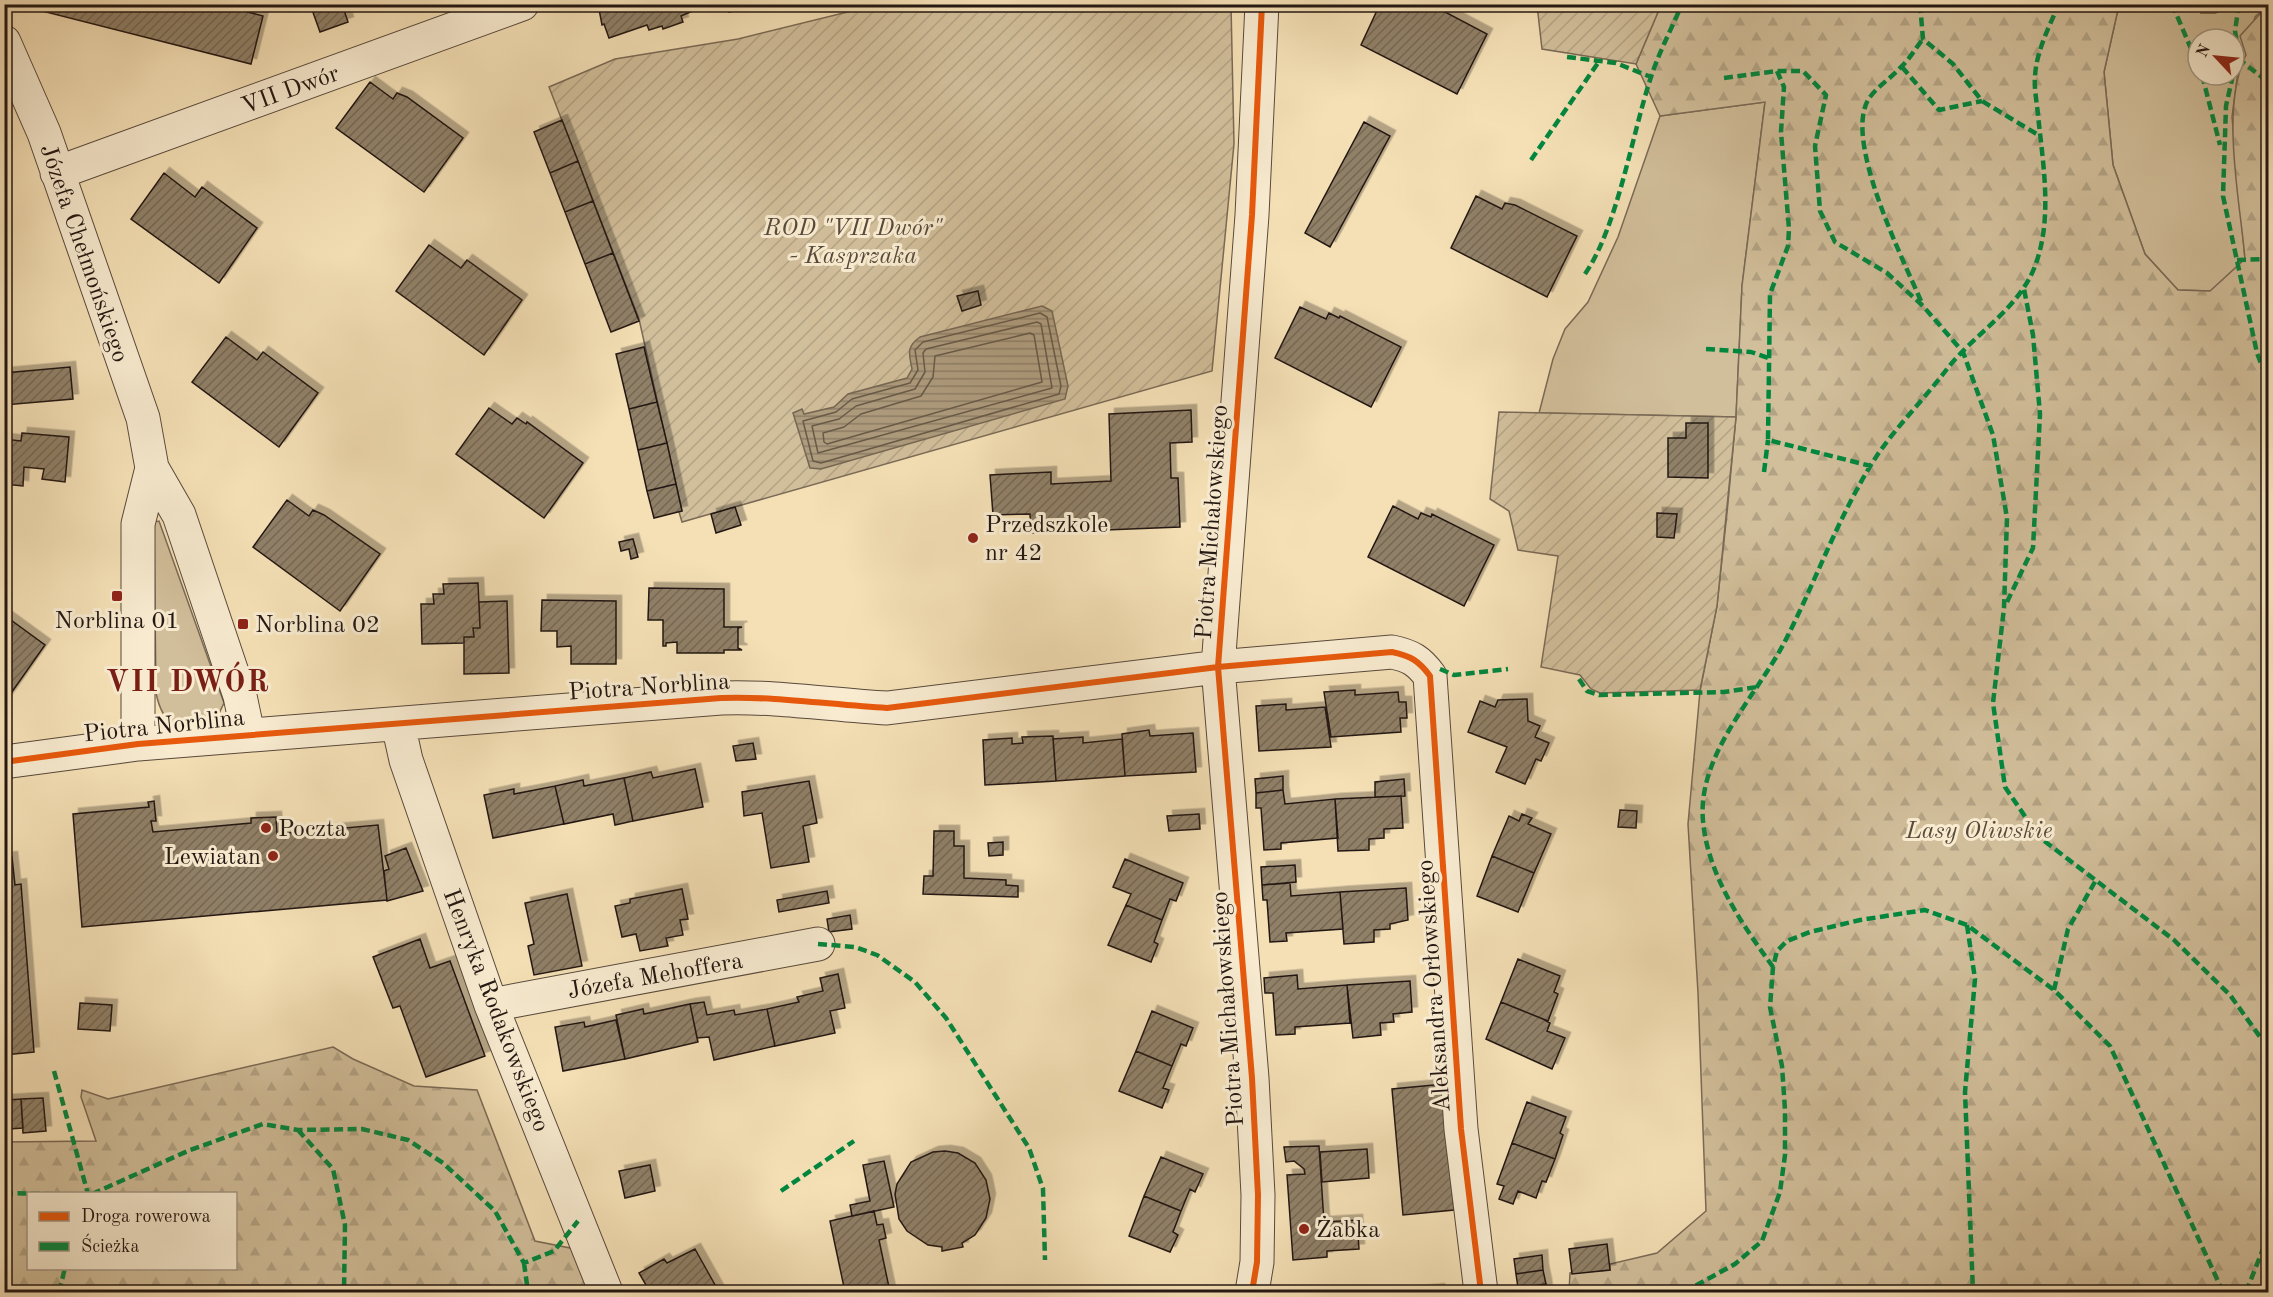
<svg xmlns="http://www.w3.org/2000/svg" width="2273" height="1297" font-family="'Old Standard TT',serif">
  <style>
    .green { fill: #d1be9a; stroke: #7a6a56; stroke-width: 1.5; fill-rule: evenodd }
    .forest { fill: url(#forest-firs); stroke: #7a6a56; stroke-width: 1.5; fill-rule: evenodd }
    .garden { fill: url(#garden-furrows); stroke: #7a6a56; stroke-width: 1.5 }
    .water { fill: url(#water-rules); stroke: #766753; stroke-width: 1.5 }
    .lines { fill: none; stroke-linecap: round; stroke-linejoin: round }
    .shore { stroke: #685a48; stroke-width: 1.5 }
    .building { fill: url(#building-hatch); stroke: #231712; stroke-width: 1.5; filter: url(#shadow) }
    .street-casing { stroke: #58493b; stroke-width: 35 }
    .street { stroke: #f8ebd0; stroke-width: 33 }
    .quiet { stroke: #00873e; stroke-width: 4.5; stroke-dasharray: 9 4.5; stroke-linecap: butt }
    .cycleway-casing { stroke: #f8ebd0; stroke-width: 10 }
    .cycleway { stroke: #e8590c; stroke-width: 6 }
    .poi-dot { fill: #8f2418; stroke: #f8ebd0; stroke-width: 2 }
    .labels { text-anchor: middle; stroke-width: 6; stroke-linejoin: round; paint-order: stroke }
    .street-label { font-size: 24px; fill: #231712; stroke: #f8ebd0 }
    .park-label { font-size: 24px; font-style: italic; fill: #57493b; stroke: #f8ebd0 }
    .poi-label { font-size: 24px; fill: #231712; stroke: #f8ebd0; text-anchor: start }
    .district-label { font-size: 30px; font-weight: bold; letter-spacing: 1.5px; fill: #7a1f14; stroke: #f8ebd0 }
  </style>
  <defs>
    <pattern id="forest-firs" width="22" height="20" patternUnits="userSpaceOnUse" patternTransform="scale(1.5)"><rect width="22" height="20" fill="#d1be9a"/><path d="M5 1l3.5 6h-7zM16 11l3.5 6h-7z" fill="#b3a384"/></pattern>
    <pattern id="garden-furrows" width="10" height="10" patternUnits="userSpaceOnUse" patternTransform="scale(1.5)"><rect width="10" height="10" fill="#d1be9a"/><path d="M-1 1l2-2M0 10L10 0M9 11l2-2" fill="none" stroke="#b3a384"/></pattern>
    <pattern id="water-rules" width="6" height="5" patternUnits="userSpaceOnUse" patternTransform="scale(1.5)"><rect width="6" height="5" fill="#ae9c7e"/><path d="M0 2.5h6" fill="none" stroke="#8d7e66"/></pattern>
    <pattern id="building-hatch" width="6" height="6" patternUnits="userSpaceOnUse" patternTransform="scale(1.5)"><rect width="6" height="6" fill="#908067"/><path d="M-1 1l2-2M0 6l6-6M5 7l2-2" fill="none" stroke="#756853"/></pattern>
    <filter id="shadow"><feDropShadow dx="5.5" dy="-5.5" stdDeviation="0" flood-color="#0004"/></filter>
  </defs>
  <rect width="100%" height="100%" fill="#f5e0b6"/>
  <filter id="stains"><feTurbulence type="fractalNoise" baseFrequency=".00333" numOctaves="4"/><feColorMatrix values="0 0 0 0 .2 0 0 0 0 .09 0 0 0 0 .02 0 0 0 .5 -.17"/></filter>
  <radialGradient id="worn" r=".72"><stop offset=".6" stop-color="#630" stop-opacity="0"/><stop offset="1" stop-color="#630" stop-opacity=".3"/></radialGradient>
  <path class="green" d="M2119,5h79l3,8h14l19,-8h34l-13,12 -9,38 -8,16 -6,46 13,142 -34,32 -33,-1 -33,-36 -32,-89 -9,-93zM2198,39h36v36h-36z
    M1765,102l-23,184 -6,131 -197,-4 14,-54 12,-30 23,-27 30,-65 42,-121z
    M159,521l65,182 -10,21c-33,2 -50,8 -58,-31l-2,-171z"/>
  <path class="forest" d="M1661,5h458l-15,67 9,93 32,89 33,36 32,1 35,-32c-5,-59 -25,-151 1,-204l-6,-19 28,-31v1287h-699l1,-19 40,-3v-6l47,-11 49,-42 -8,-218 -10,-169 12,-133 17,-85 10,-93 9,-96 6,-131 23,-184 -105,14 -24,-52z
    M2198,5h36l-19,8h-14z
    M333,1047l20,12 61,27 63,4 58,151 40,8 16,43h-586l-1,-150 92,-1 -15,-44 1,-7 26,9zM28,1194h208v74h-208z"/>
  <path class="garden" d="M876,5h355l3,139 -22,227 -530,151 -3,-10 3,-1 -43,-192 -90,-232 66,-28 123,-20z
    M1537,5v-1l124,1 -25,59 -94,-15z
    M1499,412l237,5 -19,189 -17,84 -100,3 -9,-4 -11,-14 -39,-8 17,-111 -40,-6 -9,-39 -19,-12z"/>
  <path class="water" d="M1042,306l10,5 16,75 -3,13 -244,70 -11,-1 -17,-55 9,-4 2,5 30,-7 14,-13 59,-16 5,-9c-3,-16 -6,-22 8,-32z"/>
  <g class="lines">
    <path class="shore" d="M1040,313l7,4 14,69 -2,8 -238,69 -8,-2 -10,-40 33,-9 16,-13 58,-16 8,-13 -3,-20 8,-8z
      M1037,322l4,2 11,64 -234,65 -6,-27 27,-7 17,-13 59,-17 10,-17 -2,-19 3,-4z
      M1030,333l4,2 8,47 -215,62 -3,-2 -1,-9 21,-6 17,-13 60,-18 12,-19 2,-21z"/>
  </g>
  <path class="building" d="M43,4h175l45,12 -12,48 -209,-53z
    M310,4h32l6,18 -28,10z
    M598,4h95l2,6 -14,6 2,6 -20,7 -1,-3 -13,4 -2,-5 -38,13 -5,-14 -2,1z
    M727,4h18l1,4 -17,4z
    M1380,4h50l57,30 -30,60 -96,-49z
    M370,82l23,17 4,-6 10,4 56,41 -39,54 -88,-64z
    M562,120l16,41 -28,12 -16,-41z
    M1364,122l26,14 -60,111 -25,-14z
    M578,161l15,40 -28,11 -15,-39z
    M164,173l31,24 7,-10 55,41 -38,55 -88,-64z
    M1476,196l26,13 3,-6 10,2 62,31 -30,61 -96,-49z
    M593,201l20,52 -28,11 -20,-52z
    M429,245l32,23 6,-8 55,40 -38,55 -88,-64z
    M613,253l26,68 -28,11 -26,-68z
    M978,291l3,14 -19,6 -5,-15z
    M1300,307l26,12 3,-6 10,5 1,-2 61,31 -30,60 -96,-49z
    M226,337l31,23 6,-8 55,41 -39,54 -87,-65z
    M644,347l13,55 -28,7 -13,-55z
    M70,367l3,32 -69,6v-32z
    M657,402l10,41 -29,7 -9,-41z
    M489,408l23,16 5,-6 9,6 1,-2 56,41 -39,55 -88,-64z
    M1191,410l1,32 -22,1 1,35h7l2,49 -149,6 -1,-19 -37,1 -3,-40 61,-3v12l60,-3 -2,-67z
    M1686,423h22v55l-40,-1v-39h18z
    M22,433l47,4 -4,45 -23,-3 2,-10 -20,-2 -1,19 -19,-2v-45l17,2z
    M667,443l9,41 -29,7 -9,-41z
    M676,484l6,27 -28,7 -7,-27z
    M287,500l22,16 4,-6 11,5 56,39 -40,57 -87,-64z
    M1393,506l25,13 3,-6 10,4 1,-3 62,31 -30,61 -96,-49z
    M735,507l6,18 -25,8 -5,-19z
    M1657,513l20,1 -3,24 -17,-1z
    M633,539l5,18 -7,2 -2,-10 -8,2 -2,-9z
    M478,583l2,45h-7l1,9h-10v6l-42,1 -1,-40h13l-1,-10h11l-1,-10z
    M649,588l75,1v38h18l-4,1v20l4,2h-18v3h-47v-11l-11,1v3h-3v-26h-15z
    M542,600l74,1v63h-45v-18l-14,1v-16h-16z
    M507,601l2,72 -45,1v-37h10l-1,-9h7l-1,-26z
    M4,615l41,30 -38,54 -3,-2z
    M1355,690v5l43,-3 1,10h7l1,16h-7l1,14 -70,5 -7,-45z
    M1527,699l1,22 12,5 -5,11 14,6 -8,18 -5,-2 -11,25 -29,-12 11,-25 -39,-15 12,-31 15,6 3,-7z
    M1286,704v6l39,-3 6,40 -72,4 -3,-45z
    M1149,730l1,6 43,-3 3,39 -71,4 -3,-42z
    M1053,736l3,45 -71,4 -2,-45 29,-2v6l11,-1 -1,-6z
    M1083,737v6l39,-4 3,37 -69,5 -3,-42z
    M753,743l3,16 -20,2 -3,-15z
    M695,769l8,38 -70,14 -9,-43 27,-6 2,6z
    M1283,776v14l-27,3 -1,-14z
    M624,778l9,43 -18,4 -2,-11 -49,10 -9,-38 28,-6 1,6z
    M1404,779l1,17 -30,1v-15z
    M809,781l8,42 -14,3 6,36 -38,6 -9,-55 -18,3 -2,-24z
    M555,786l9,38 -71,14 -9,-43 30,-6v5z
    M1283,790l2,14 50,-5 3,39 -57,5v6l-17,1 -3,-42h-5v-15z
    M1401,796l2,32 -19,1v9l-15,1v11l-31,1 -3,-52z
    M154,801l2,20h-5l2,11 98,-9v-5l25,-1 1,17 101,-9 9,75 -305,27 -9,-113 76,-7 -1,-5z
    M1620,810l17,1 -1,17 -18,-1z
    M1199,814l1,15 -31,2 -2,-15z
    M1522,814l10,4 -4,6 23,10 -17,39 -42,-17 17,-40 10,5z
    M934,831h20v15h10v32l42,2v5l12,1v11l-95,-3 1,-18h9z
    M1003,842v13l-14,1 -1,-13z
    M406,848l17,43 -36,10 -3,-30 5,-2 -4,-13z
    M1492,856l42,17 -16,39 -41,-16z
    M12,857l3,28 6,-1 13,168 -30,3v-197z
    M1125,859l58,24 -7,18 -6,-2 -8,21 -36,-15 5,-11 -18,-7z
    M1295,865l1,17 -34,3 -1,-18z
    M1290,883l1,13 49,-4 3,37 -57,4 1,8 -17,1 -3,-42h-4l-1,-15z
    M1406,888l2,32 -18,4v5l-16,1v12l-30,2 -4,-52z
    M682,889l6,30 -8,1 3,15 -17,3 2,8 -28,5 -4,-17 -14,3 -7,-31 15,-3v-4z
    M827,891l2,12 -50,9 -2,-12z
    M567,894l15,72 -48,9 -6,-29 6,-2 -9,-41z
    M1126,905l36,15 -8,22 4,2 -7,18 -43,-17z
    M850,915l2,14 -23,3 -2,-13z
    M420,939l10,29 20,-7 35,95 -59,21 -26,-71 -7,2 -20,-51z
    M1518,959l42,17 -6,16 4,2 -10,27 -47,-19z
    M838,974l7,34 -15,3 5,22 -60,13 -8,-37 32,-7 -2,-5 26,-6 -3,-13z
    M1297,975l1,14 49,-4 3,38 -55,4v7l-19,1 -3,-42h-8l-1,-15z
    M1410,981l2,31 -19,2 1,8 -14,1 1,12 -28,3 -6,-53z
    M704,1002l3,13 27,-5 1,5 32,-6 8,37 -61,14 -5,-23 -12,1 -7,-34z
    M1501,1002l42,17 7,4 -3,8 18,7 -13,31 -66,-30z
    M80,1003l32,2 -2,26 -32,-2z
    M690,1004l8,38 -73,17 -9,-44 27,-6 1,5z
    M1152,1011l41,17 -7,18 -5,-2 -9,22 -36,-15z
    M616,1020l9,39 -62,12 -8,-44 29,-5 1,5z
    M1136,1051l36,15 -9,22 6,2 -7,18 -43,-17z
    M1444,1084l10,126 -51,5 -11,-126z
    M43,1098l3,33 -23,2 -2,-34z
    M21,1099l2,29 -14,1 -2,-29z
    M4,1100h3l2,29h-5z
    M1527,1102l39,15 -6,16 3,2 -8,24 -43,-16z
    M1512,1143l43,16 -9,23 -4,-1 -6,17 -18,-7 -5,13 -14,-5 5,-13 -7,-2z
    M1319,1146l5,76 33,-2 2,29 -32,2v6l-34,3 -6,-85 18,-1 -1,-5 -10,-8 -8,1 -2,-15z
    M1367,1149l2,29 -47,4 -2,-30z
    M945,1151l13,2 17,10 11,17 4,19 -4,19 -11,17 -13,8 1,4 -21,4v-4l-14,-2 -21,-14 -8,-12 -4,-25 2,-10 14,-22 22,-10z
    M1161,1157l42,17 -8,18 -5,-3 -9,22 -37,-15z
    M884,1161l10,46 -42,9 -2,-11 20,-4 -7,-36z
    M650,1165l5,26 -30,7 -6,-27z
    M1144,1196l37,15 -8,21 5,3 -8,17 -41,-16z
    M874,1211l3,14 6,-1 3,14 -7,2 11,52h-45l-15,-71z
    M1607,1244l3,26 -38,4 -3,-25z
    M695,1249l24,43h-69l-11,-19 25,-14 3,4z
    M1542,1255l1,15 -27,4 -2,-15z
    M1543,1270l3,14 -28,4 -2,-14z
    M1546,1284l1,8h-28l-1,-4z
    M1439,1289l1,3h-32z"/>
  <g class="lines">
    <g class="street-casing">
      <path id="street" d="M4,42l40,91 99,285 9,50 27,47 61,181 8,38
        M57,173l465,-169
        M398,724l8,36 85,245 115,287
        M138,744v-220l14,-56
        M4,762l134,-18 583,-46c55,-2 111,7 166,10l331,-41 174,-15c19,4 27,9 38,24l31,453 20,163
        M491,1005l327,-61
        M1252,1292l5,-30 1,-67 -6,-117 -34,-411 34,-452 10,-211"/>
    </g>
    <use href="#street" class="street"/>
    <path class="quiet" d="M1920,4l3,35 30,25 29,37 58,35
      M2172,4l26,61
      M2239,4l-4,27 5,29 28,22
      M2265,4l3,3
      M1567,57l49,6 35,14
      M1902,67l37,43 43,-9
      M1777,71l7,16 -3,45 8,97 -1,17 -18,48 -2,146 103,26
      M2202,75l18,70
      M2233,75l-7,31 -3,90 34,157 11,29
      M1724,78l53,-7h26l23,24 -11,51 5,65 15,31 52,31 36,33 40,46 30,83 14,83 -3,90 -11,95 12,84 34,50 135,103 56,55 38,53
      M1531,160l69,-100
      M2237,260l31,-1
      M1585,274c33,-48 47,-140 66,-197 8,-25 21,-49 31,-73
      M1921,301c-18,-42 -80,-165 -51,-204 8,-11 21,-19 30,-29 9,-8 15,-19 23,-29
      M1706,349l45,3 20,7
      M1764,472l4,-32
      M2007,602l26,-54 7,-134 -7,-79 -9,-46
      M1440,669l14,6 54,-6
      M1579,679l8,12 12,4 125,-3 33,-5
      M1967,925l8,54 -10,113 8,200
      M818,944l37,3 22,8 38,27 31,36 83,130 14,41 2,71
      M1773,967c-31,-43 -65,-91 -70,-146 -6,-65 51,-122 80,-176 33,-63 56,-132 95,-191 20,-29 47,-56 69,-85 27,-35 72,-60 88,-103 18,-47 8,-102 3,-151 -1,-12 -4,-26 -3,-38 1,-25 14,-50 24,-73
      M2054,990l14,-61 28,-49
      M54,1071l34,123
      M298,1130l35,39 12,56 -1,67
      M781,1191l73,-50
      M4,1193l49,1
      M92,1194l98,-44 73,-26 35,6 64,-1 46,11 35,23 52,48 29,52 30,-12 24,-30
      M524,1263l4,29
      M59,1292l6,-24
      M1684,1292l51,-28 27,-23 18,-49 5,-37v-45l-3,-44 -12,-59 3,-40 4,-16 10,-10 23,-9 50,-12 65,-10 42,15 87,65 56,56 113,246
      M2246,1292l17,-43 5,-43"/>
    <g class="cycleway-casing">
      <path id="cycleway" d="M4,762l134,-18 583,-46c55,-2 111,7 166,10l331,-41 174,-15c19,4 27,9 38,24l31,453 20,163
        M1252,1292l5,-30 1,-67 -6,-117 -34,-411 34,-452 10,-211"/>
    </g>
    <use href="#cycleway" class="cycleway"/>
  </g>
  <g class="poi-dot">
    <circle cx="973" cy="538" r="6"/>
    <rect x="111" y="590" width="12" height="12" rx="3"/>
    <rect x="237" y="618" width="12" height="12" rx="3"/>
    <circle cx="266" cy="828" r="6"/>
    <circle cx="273" cy="856" r="6"/>
    <circle cx="1304" cy="1229" r="6"/>
  </g>
  <g class="labels">
    <g class="street-label">
      <text transform="translate(290 89) rotate(-20)" y="8">VII Dwór</text>
      <text transform="translate(85 253) rotate(71)" y="8">Józefa Chełmońskiego</text>
      <text transform="translate(1211 522) rotate(-86)" y="8">Piotra Michałowskiego</text>
      <text transform="translate(649 686) rotate(-4)" y="8">Piotra Norblina</text>
      <text transform="translate(164 725) rotate(-6)" y="8">Piotra Norblina</text>
      <text transform="translate(655 975) rotate(-10)" y="8">Józefa Mehoffera</text>
      <text transform="translate(1433 986) rotate(-94)" y="8">Aleksandra Orłowskiego</text>
      <text transform="translate(1227 1009) rotate(-94)" y="8">Piotra Michałowskiego</text>
      <text transform="translate(497 1010) rotate(69)" y="8">Henryka Rodakowskiego</text>
    </g>
    <g class="park-label">
      <text x="853" y="235">ROD "VII Dwór"<tspan x="853" dy="28">- Kasprzaka</tspan></text>
      <text x="1979" y="838">Lasy Oliwskie</text>
    </g>
    <g class="poi-label">
      <text x="985" y="532">Przedszkole<tspan x="985" dy="28">nr 42</tspan></text>
      <text x="117" y="628" text-anchor="middle">Norblina 01</text>
      <text x="255" y="632">Norblina 02</text>
      <text x="278" y="836">Poczta</text>
      <text x="261" y="864" text-anchor="end">Lewiatan</text>
      <text x="1316" y="1237">Żabka</text>
    </g>
    <g class="district-label">
      <text x="188" y="691">VII DWÓR</text>
    </g>
  </g>
  <rect width="2273" height="1297" fill="none" stroke="#f5e0b6" stroke-width="24"/>
  <rect x="6" y="6" width="2261" height="1285" fill="none" stroke="#231712" stroke-width="3"/>
  <rect x="12" y="12" width="2249" height="1273" fill="none" stroke="#231712" stroke-width="1.5"/>
  <rect x="27" y="1192" width="210" height="78" fill="#f8ebd0" stroke="#a39684" stroke-width="1.5"/>
  <rect x="39" y="1212" width="30" height="9" fill="#e8590c" stroke="#a39684" stroke-width="1.5"/>
  <text x="81" y="1222" font-size="18" fill="#231712">Droga rowerowa</text>
  <rect x="39" y="1242" width="30" height="9" fill="#00873e" stroke="#a39684" stroke-width="1.5"/>
  <text x="81" y="1252" font-size="18" fill="#231712">Ścieżka</text>
  <g transform="translate(2216 57) rotate(296)"><circle r="28" fill="#f8ebd0" stroke="#a39684" stroke-width="1.5"/>
  <path d="M0-4.5L10 22L0 15L-10 22Z" fill="#8f2418"/>
  <text y="-9" font-size="16" font-weight="bold" text-anchor="middle" fill="#231712">N</text>
  </g>
  <rect width="100%" height="100%" filter="url(#stains)"/>
  <rect width="100%" height="100%" fill="url(#worn)"/>
</svg>
